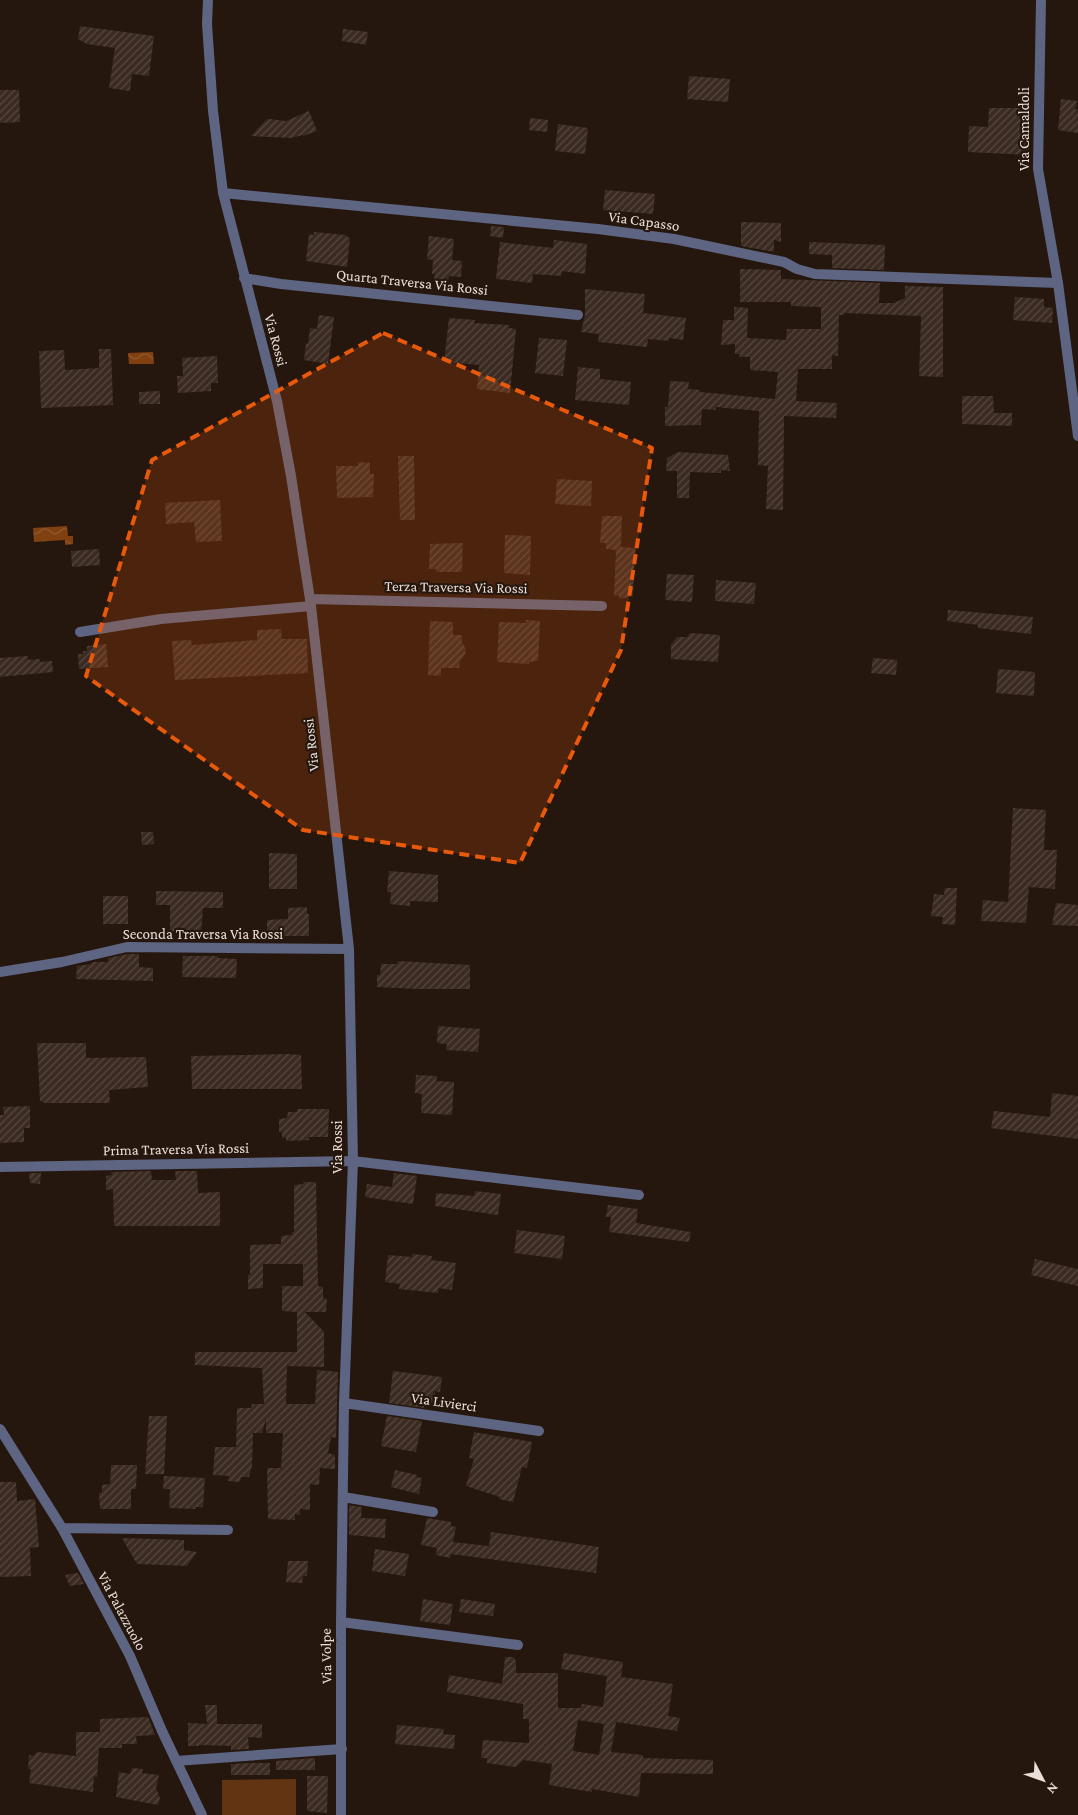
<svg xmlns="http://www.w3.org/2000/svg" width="1078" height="1815" font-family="'Crimson Pro',serif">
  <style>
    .pitch { fill: #633412 }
    .water { fill: url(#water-waves) }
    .building { fill: url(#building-hatch); fill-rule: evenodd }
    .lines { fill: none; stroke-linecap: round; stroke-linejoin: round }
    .minor { stroke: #5d6582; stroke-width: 10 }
    .tertiary { stroke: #5d6582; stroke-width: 10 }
    .marked { fill: #e8590c; fill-opacity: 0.2; stroke: #e8590c; stroke-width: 4; stroke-dasharray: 10 6; stroke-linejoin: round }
    .labels { text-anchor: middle; stroke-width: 4.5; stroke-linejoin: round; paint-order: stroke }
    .street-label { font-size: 15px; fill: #e9ded8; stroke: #26170e }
  </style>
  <defs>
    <pattern id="water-waves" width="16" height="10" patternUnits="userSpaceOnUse" patternTransform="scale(1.25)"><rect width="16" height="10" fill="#80400f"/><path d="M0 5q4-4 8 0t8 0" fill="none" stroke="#925b31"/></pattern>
    <pattern id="building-hatch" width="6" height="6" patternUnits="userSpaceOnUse" patternTransform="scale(1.25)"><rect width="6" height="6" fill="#3a2a21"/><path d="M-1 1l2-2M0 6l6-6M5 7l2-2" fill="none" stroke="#564840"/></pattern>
  </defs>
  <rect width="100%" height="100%" fill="#26170e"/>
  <path class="pitch" d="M296,1779v36h-74v-35z"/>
  <path class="water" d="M153,352l1,12h-25l-1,-11z
    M67,526l1,10h5v8l-8,1v-5l-31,2 -1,-14z"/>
  <path class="building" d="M80,26l74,10 -5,40 -17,-2 -2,17 -21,-3 6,-40 -28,-4 -9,-5z
    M343,29l25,3 -2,13 -24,-4z
    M689,76l41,3 -2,23 -41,-3z
    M0,90h19l1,32 -20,1z
    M1061,99l16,2 -2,8 3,1v23l-20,-3z
    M989,108h41l-1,47 -61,-3 1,-26 19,1z
    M309,111l8,20 -14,5v-1l-12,3 -40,-2 15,-16 3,-1 17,2z
    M530,118l18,2 -1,12 -18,-2z
    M558,124l30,4 -3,26 -30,-3z
    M605,190l50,4 -2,20 -50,-4z
    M741,222l40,1v19l-7,-2v12l-33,-6z
    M491,226l13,1 -1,11 -13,-2z
    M314,232l32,3v1l4,2 -3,29 -41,-6 3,-27 5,1z
    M429,236l25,3 -2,21 10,1 -1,16 -12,-1 -1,4 -14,-1 1,-5h-3l1,-14 -6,-1z
    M554,240l33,4 -2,30 -23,-3 -1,5 -28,-2 -1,9 -36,-4 4,-37 53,6z
    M809,242l76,3 -1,25 -52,-2v-13l-23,-1z
    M740,269l41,1v9l99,4 -1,20h15l11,-5v-12l38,1v90l-24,-1 2,-60 -77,-3v2h-5l-1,41 -6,-1v14h-34l-2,32 41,2 -1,15 -52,-2 -1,94 -17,-1 2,-43 -10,-1 1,-54 -43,-4v3l-14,-1 -1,16 -36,1v-19h3l2,-26 19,1 -1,7 12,1v2l75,7 3,-27 -28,-2v-13h-11l1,-3h-5v-10l-14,1 2,-25h11v-13l14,1 -1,30 39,2 1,-11h34v-22l-30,-1v-4h-51z
    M585,289l60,5 -2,19 43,5 -3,22 -14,-2v3l-21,-2 -1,8 -49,-5 1,-8 -18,-2 4,-17z
    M1015,297l29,2v8l9,1 -1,15 -39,-3z
    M319,315l15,2 -6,47 -24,-4 2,-17 2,1 2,-16 7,1z
    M449,318l26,2 -1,3 35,2v3l7,1 -6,64 -33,-4 2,-24 -35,-3z
    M539,338l28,2 -4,36 -28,-3z
    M99,349h12l2,56 -72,3 -2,-57 25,-1 1,20 34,-2z
    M217,356l1,27h-7v8l-33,2 -1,-17h6l-1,-18z
    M578,367l22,2v10l31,3 -2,23 -54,-5z
    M160,391v13h-21v-12z
    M962,396h31l1,17h18v13l-50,-2z
    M678,452l50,3 2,16 -9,-1v3l-31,-1 -1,26h-12v-27h-11l1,-13z
    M398,456h16l1,64h-15z
    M358,462l12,1v11h4l-1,23 -36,1 -1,-32h22z
    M557,479l35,2 -1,25 -36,-2z
    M220,500l2,41 -26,1 -2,-20 -28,2 -1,-21z
    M602,516h20l-1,31 14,1 -2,48 -14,3v-4l-5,1 2,-46 -10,-1v-6h-6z
    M505,535l26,1 -1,39 -26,-2z
    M463,543l-1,29h-26v-3h-7l1,-25z
    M99,549l1,16 -28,2 -1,-16z
    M667,574l27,1 -2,27 -27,-2z
    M716,580l40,3 -2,21 -39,-3z
    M948,610l85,7 -2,17 -53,-6v-3l-31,-4z
    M526,620l14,1 -2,40 -9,1v2l-32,-2 2,-40 27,1z
    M430,621l23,1v13h9v7l4,7 -1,5 -5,7 -1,7h-18v8l-13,-1z
    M281,629l1,10h25l1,34 -133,7 -3,-39 19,-1 1,5 65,-5v-10z
    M690,633l30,2 -2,27 -47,-3v-14l6,-8h10z
    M106,644l2,23 -29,2 -1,-15h5v-3h4v-5z
    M28,656v4l12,-1v3l12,-1 1,11 -53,5v-19z
    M873,658l24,2 -1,15 -25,-2z
    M998,669l37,3 -1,24 -38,-3z
    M1013,808l33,2 -2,40h13l-2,39 -26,-2 -3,36 -45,-2 2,-21 25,2z
    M141,832h12l1,12 -12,1z
    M269,853l28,1v35h-28z
    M389,871l49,4v27l-28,-1v5l-20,-2 1,-12h-4z
    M945,888h12l-2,37 -13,-1 1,-7 -12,-1 3,-22 10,1z
    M156,891l67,1v16h-20l-2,26 -31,-2v-27h-14z
    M103,896h25v28h-25z
    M1056,903l22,2v21l-26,-1z
    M307,907v7h2v22h-42v-16l21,-1v-11z
    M128,954h11v13l14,1v13l-77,-2 1,-13 14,-2 2,-2h15v-4z
    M183,956h35v2l19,1 -1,19 -54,-1z
    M398,961l72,4v24h-52l-41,-2v-12h3l1,-11h16z
    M438,1026l42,3 -2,23 -32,-2 1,-6 -10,-1z
    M37,1043h49v15l60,-1 2,30 -39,3 1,13h-65l-5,-2z
    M288,1054l13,1 1,34h-110l-1,-33z
    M416,1075l21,1 -1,5 18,1 -2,33 -31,-2 1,-19 -7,-1z
    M1052,1093l26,3v43l-87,-11 3,-17 56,6z
    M30,1106v22h-6v14l-24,1v-28h4l-1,-8z
    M297,1109h32l-1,28h-20l1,3 -23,1v-4l-4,1v-6h-3v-13l8,-1 1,-6h9z
    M151,1171l1,9h24l-1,-9h22l1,22 22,-1v34h-106l-1,-37 -7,1v-14l6,-1 -1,-3z
    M29,1173h12l-1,11 -10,-1z
    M394,1173l23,3 -4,28 -48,-7 2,-13 25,3z
    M303,1182h13l2,104 5,1v11l4,1 -1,13h-21l19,20v35l-37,-1 -1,38h29l2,-34 21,2 -2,66 -5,-1 -3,16 7,2v14l-15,-1 -1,17 -9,-1v26l-10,-1v6l-5,-1v6l-27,-1 -1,-51h14l2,-35h-17v-14l-4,14h-9l-1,33 -3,11h-8l-1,5 -12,-1 1,-5 -16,-1 2,-28h21l1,-39h14l1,-4h12l-2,-36 -67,-3v-13h102v-40l-15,-1v-25h21v-22h-40v24l-15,1v-14h2v-30l31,-1v-8l11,-1v-3h2v-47l10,-1z
    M475,1191l26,3 -3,21 -63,-9 1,-13 38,3z
    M608,1205l30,4 -2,14 55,9 -2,10 -80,-10 2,-15h-5z
    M517,1230l48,6 -3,23 -48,-6z
    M412,1254l20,2 -1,4 25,3 -4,27 -13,-2 -1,5 -39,-4 1,-5 -15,-2 3,-27 24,2z
    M1035,1259l43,10v17l-47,-11z
    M393,1371l49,6 -2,15 -5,-1 -2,15 -9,-1v3l-35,-5z
    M149,1416h18l-3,58h-19z
    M387,1416l35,5 -6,31 -35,-6z
    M474,1432l58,10 -5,26 -5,-1 -9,35 -14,-3 1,-2 -34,-11 8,-27 -5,-1z
    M111,1465h26l-1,24h-5v20h-31l-1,-16 3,-1v-7l8,-1z
    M395,1470l22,5 -1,2 6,1 -3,16 -28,-7z
    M164,1476l41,2 -2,29h-8l1,2 -27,-1 1,-19h-7z
    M0,1482h16l1,19 18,-2 4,48 -9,1 1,28 -31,1z
    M349,1505l13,2 -1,11 25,1 -1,19 -36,-3z
    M427,1518l24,4v4l5,1 -3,15 36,4 2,-14 108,15 -3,26 -145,-19 -1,4 -14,-3 1,-7 -16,-3z
    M122,1538l62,2v10l13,2 -10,14 -50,-2z
    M375,1549l34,5 -4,22 -33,-5z
    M288,1561h20l-1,15h-4l-1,7 -16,-1z
    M78,1573l6,11 -14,2 -5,-11z
    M423,1599l30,5 -3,21 -30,-4z
    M461,1599l34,5 -2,12 -34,-4z
    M564,1653l59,9 -2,15 52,7 -5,32 12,2 -3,13 -61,-9 -5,30 32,3v3l70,2v14l-72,-1 -2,24 -47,-8v3l-43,-7 3,-21 -29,-4 -7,7 -29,-4v-5h-6l2,-18 46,3v-24h-6v-15l-76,-12 2,-17 53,9 3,-27h8l3,4v12h42v35h23l1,-4 21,3 4,-31 -46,-7zM578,1720l26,4 -5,31 -26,-4z
    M205,1705h12v19h45v14l-14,-1 1,12 -18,1v-4l-32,-1v1h-11v-23l19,1z
    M148,1717l7,18 -19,1 1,8h-15v4h-23l-2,29 -3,-1 -1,16 -64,-9 2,-14h-3l1,-14 4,1 4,-4 39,4v-24h24v-13z
    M397,1725l47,4 -1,5 12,1 -1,14 -59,-5z
    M315,1758v12h-39v-9z
    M249,1763h21v12h-39v-11z
    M132,1768l11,1 -1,4 17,2 -3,13 4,10 -2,7 -42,-8 3,-25 11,2z
    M307,1776h21l-1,37 -20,-2z"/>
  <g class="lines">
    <path class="minor" d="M208,0l-1,24 6,87 10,82 54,208 14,75 20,130 38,343 4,212 -9,242 -3,219v193
      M223,193l375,36 76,10 110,23 13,7 18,5 243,9
      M244,278l37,6 297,31
      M310,599l292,7
      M80,632l81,-13 150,-13
      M0,972l62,-10 65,-15 222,2
      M0,1167l353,-6 286,34
      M344,1403l195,28
      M0,1429l62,99 68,128 32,75 40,84
      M343,1497l90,15
      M62,1528l166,2
      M341,1622l177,23
      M176,1761l166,-12"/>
    <path class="tertiary" d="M1041,0l-3,169 20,114 20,153"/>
  </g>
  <path class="marked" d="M383,333l269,115 -31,202 -101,213 -217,-33 -217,-154 66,-216z"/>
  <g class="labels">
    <g class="street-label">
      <text transform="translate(1024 129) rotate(-90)" y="5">Via Camaldoli</text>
      <text transform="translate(644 221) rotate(8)" y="5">Via Capasso</text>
      <text transform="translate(412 282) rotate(6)" y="5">Quarta Traversa Via Rossi</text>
      <text transform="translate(276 340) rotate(75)" y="5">Via Rossi</text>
      <text transform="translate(456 587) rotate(1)" y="5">Terza Traversa Via Rossi</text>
      <text transform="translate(311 745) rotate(-96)" y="5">Via Rossi</text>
      <text x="203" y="939">Seconda Traversa Via Rossi</text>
      <text transform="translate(337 1147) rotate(-90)" y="5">Via Rossi</text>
      <text transform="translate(176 1149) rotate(-1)" y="5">Prima Traversa Via Rossi</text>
      <text transform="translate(444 1402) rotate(8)" y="5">Via Livierci</text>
      <text transform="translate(122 1611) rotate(62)" y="5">Via Palazzuolo</text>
      <text transform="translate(326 1656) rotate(-91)" y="5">Via Volpe</text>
    </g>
  </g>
  <g transform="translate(1043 1780) rotate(131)" stroke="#26170e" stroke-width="4" paint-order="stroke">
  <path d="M0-4L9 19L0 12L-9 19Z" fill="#e9ded8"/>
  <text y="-8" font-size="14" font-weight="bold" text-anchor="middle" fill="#e9ded8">N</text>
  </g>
</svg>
